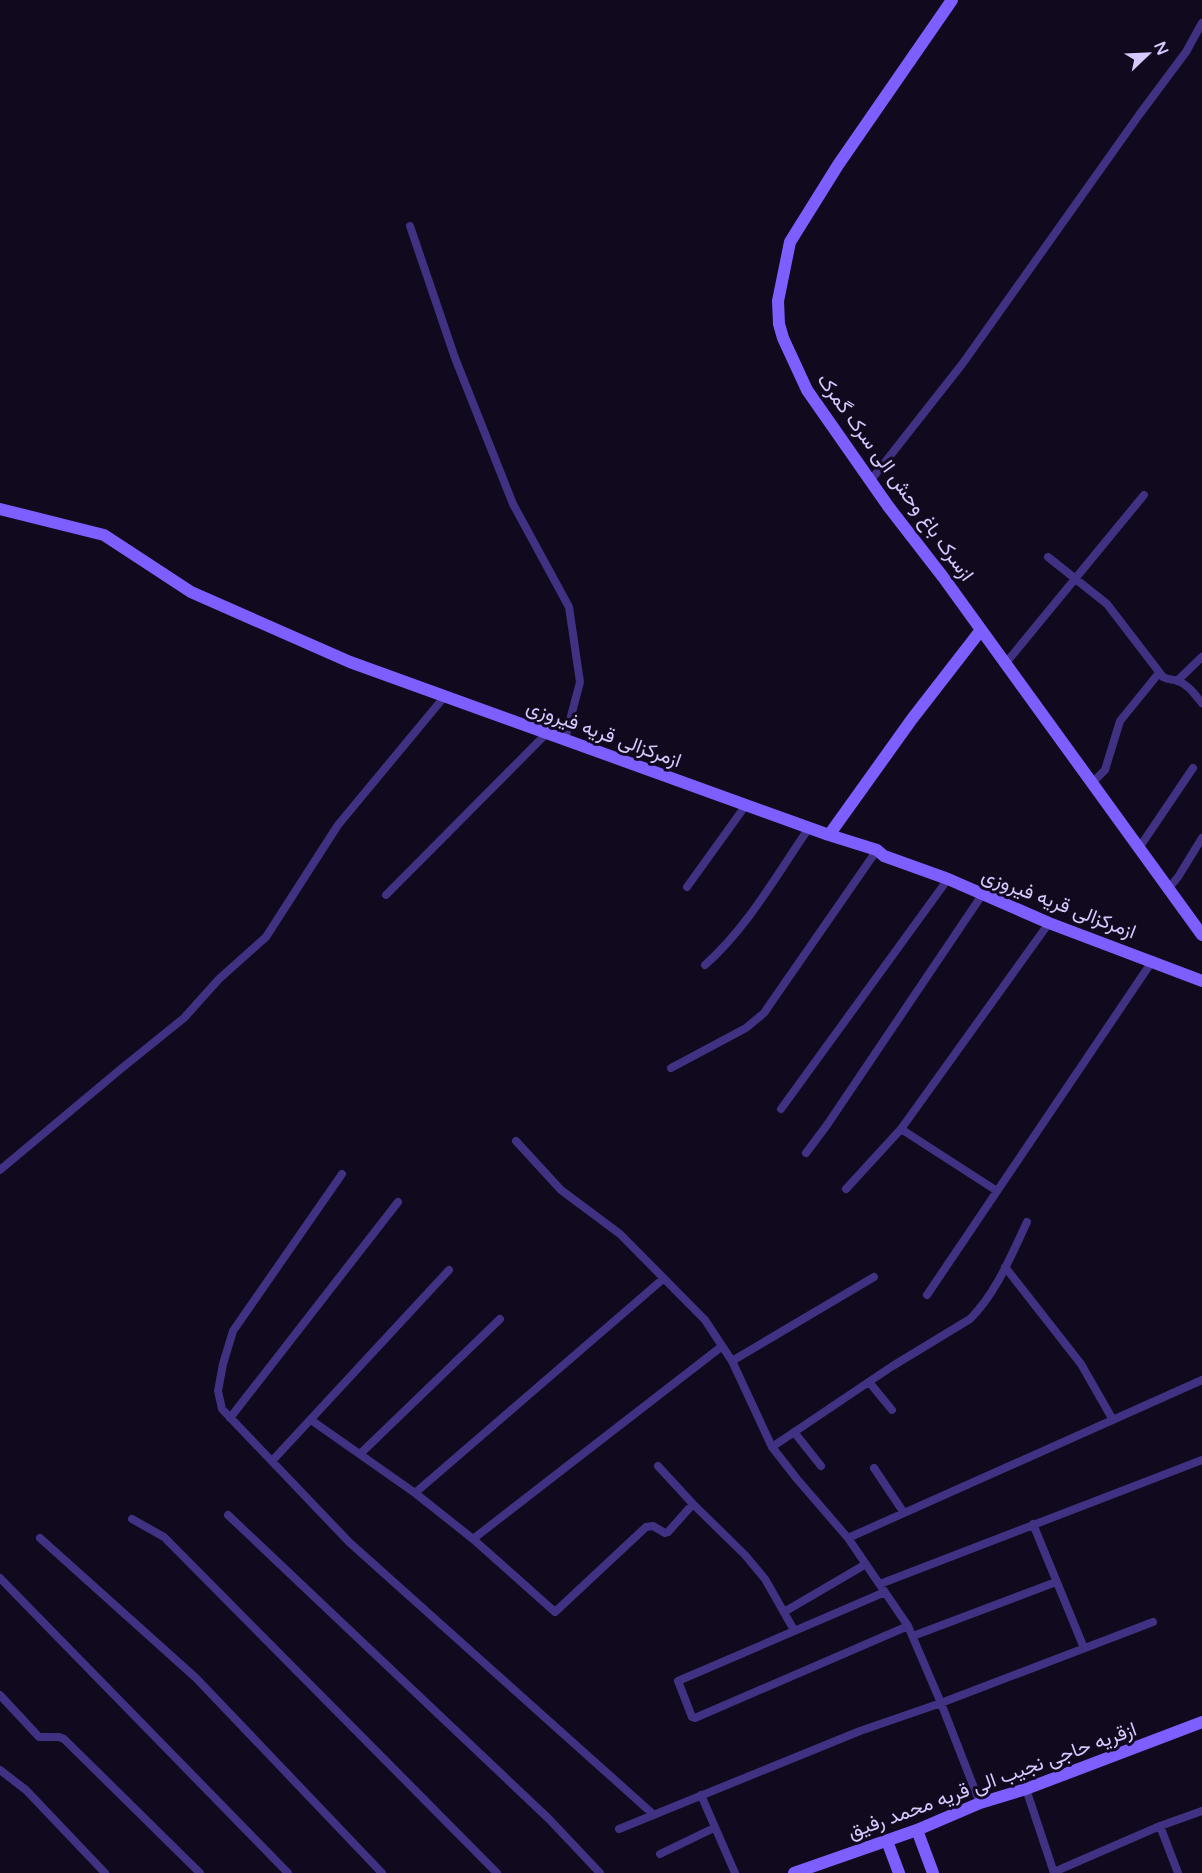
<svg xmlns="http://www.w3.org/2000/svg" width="1202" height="1873" font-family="'Varela Round',Vazirmatn,sans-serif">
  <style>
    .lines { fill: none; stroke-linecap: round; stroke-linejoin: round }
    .street { stroke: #413182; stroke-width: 8 }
    .secondary { stroke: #7d5fff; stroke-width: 12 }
    .labels { text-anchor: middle; stroke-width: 6; stroke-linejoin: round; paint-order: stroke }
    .street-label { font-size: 20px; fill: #d7c8ff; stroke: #110a1f }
  </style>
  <rect width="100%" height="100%" fill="#110a1f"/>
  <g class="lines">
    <path class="street" d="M410,226l45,132 58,146 56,103 11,75 -15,57
      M871,480l92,-117 176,-248 47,-63 16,-29
      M1048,557l59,47 56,73c5,3 9,2 15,4 11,4 17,14 24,22
      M1005,664l139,-169
      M1177,681l25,-24
      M1092,783l13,-13 15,-49 39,-48
      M1139,848l54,-80
      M687,887l59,-82
      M1168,889l10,-12 24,-39
      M386,895l161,-162
      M705,965c43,-38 72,-91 104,-137
      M671,1068l75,-40 18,-15 113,-163
      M781,1109l167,-230
      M901,1129l96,62
      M516,1141l45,49 59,44 85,86 27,41 40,86 25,32 51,59 60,88 33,77 39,100
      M806,1153l21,-28 155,-230
      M0,1170l122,-102 62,-50 35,-39 47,-42 72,-112 107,-129
      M342,1174l-109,157 -10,33 -5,27 4,18 127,133 305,273
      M846,1189l55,-60 148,-206
      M1005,1267l76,97 32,56
      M927,1295l226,-335
      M732,1361l142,-84
      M869,1382l23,28
      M230,1418l168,-216
      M311,1420l104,73 58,46 82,73 91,-85 7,-1 12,7 3,-1 25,-28
      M794,1432l27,34
      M772,1447l119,-80 79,-48c26,-26 41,-63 57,-97
      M360,1454l140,-135
      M272,1461l177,-191
      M658,1466l35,38 52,51 20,24 29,51
      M874,1468l30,45
      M415,1493l248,-214
      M228,1515l321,304 51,54
      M132,1519l32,18 333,336
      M1033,1524l51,124
      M40,1538l156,140 186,195
      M848,1538l354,-158
      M473,1539l248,-192
      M0,1578l288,295
      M880,1584l322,-124
      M885,1592l-207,89 14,36 3,1 213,-92
      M784,1612l82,-48
      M913,1636l143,-54
      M0,1695l39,42h20l5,2 136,134
      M0,1770l26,20 79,83
      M1026,1789l28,84
      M701,1795l34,78
      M1160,1826l18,47
      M619,1829l241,-98 81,-28 212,-81
      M660,1854l54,-26
      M1054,1872l106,-46 42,-15"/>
    <path class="secondary" d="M952,0l-114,165 -48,77 -12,59 1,23 4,14 24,52 81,116 55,71 259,358
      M0,509l104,26 87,57 159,70 479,173 48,15 7,6 64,23 101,44 153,58
      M829,835l83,-116 69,-89
      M917,1830l16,43
      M887,1841l12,32
      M794,1873l123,-43 63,-27 46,-14 176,-67"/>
  </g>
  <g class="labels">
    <g class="street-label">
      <text transform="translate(896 477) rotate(54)" y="7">ازسرک باغ وحش الی سرک گمرک</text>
      <text transform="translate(604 733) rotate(20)" y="7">ازمرکزالی قریه فیروزی</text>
      <text transform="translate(1059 903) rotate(21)" y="7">ازمرکزالی قریه فیروزی</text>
      <text transform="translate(992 1780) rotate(-20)" y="7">ازقریه حاجی نجیب الی قریه محمد رفیق</text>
    </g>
  </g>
  <g transform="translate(1148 54) rotate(67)" stroke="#110a1f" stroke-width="4.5" paint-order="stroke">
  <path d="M0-4.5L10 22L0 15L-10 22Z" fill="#d7c8ff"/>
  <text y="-9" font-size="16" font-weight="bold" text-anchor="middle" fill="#d7c8ff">N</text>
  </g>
</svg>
